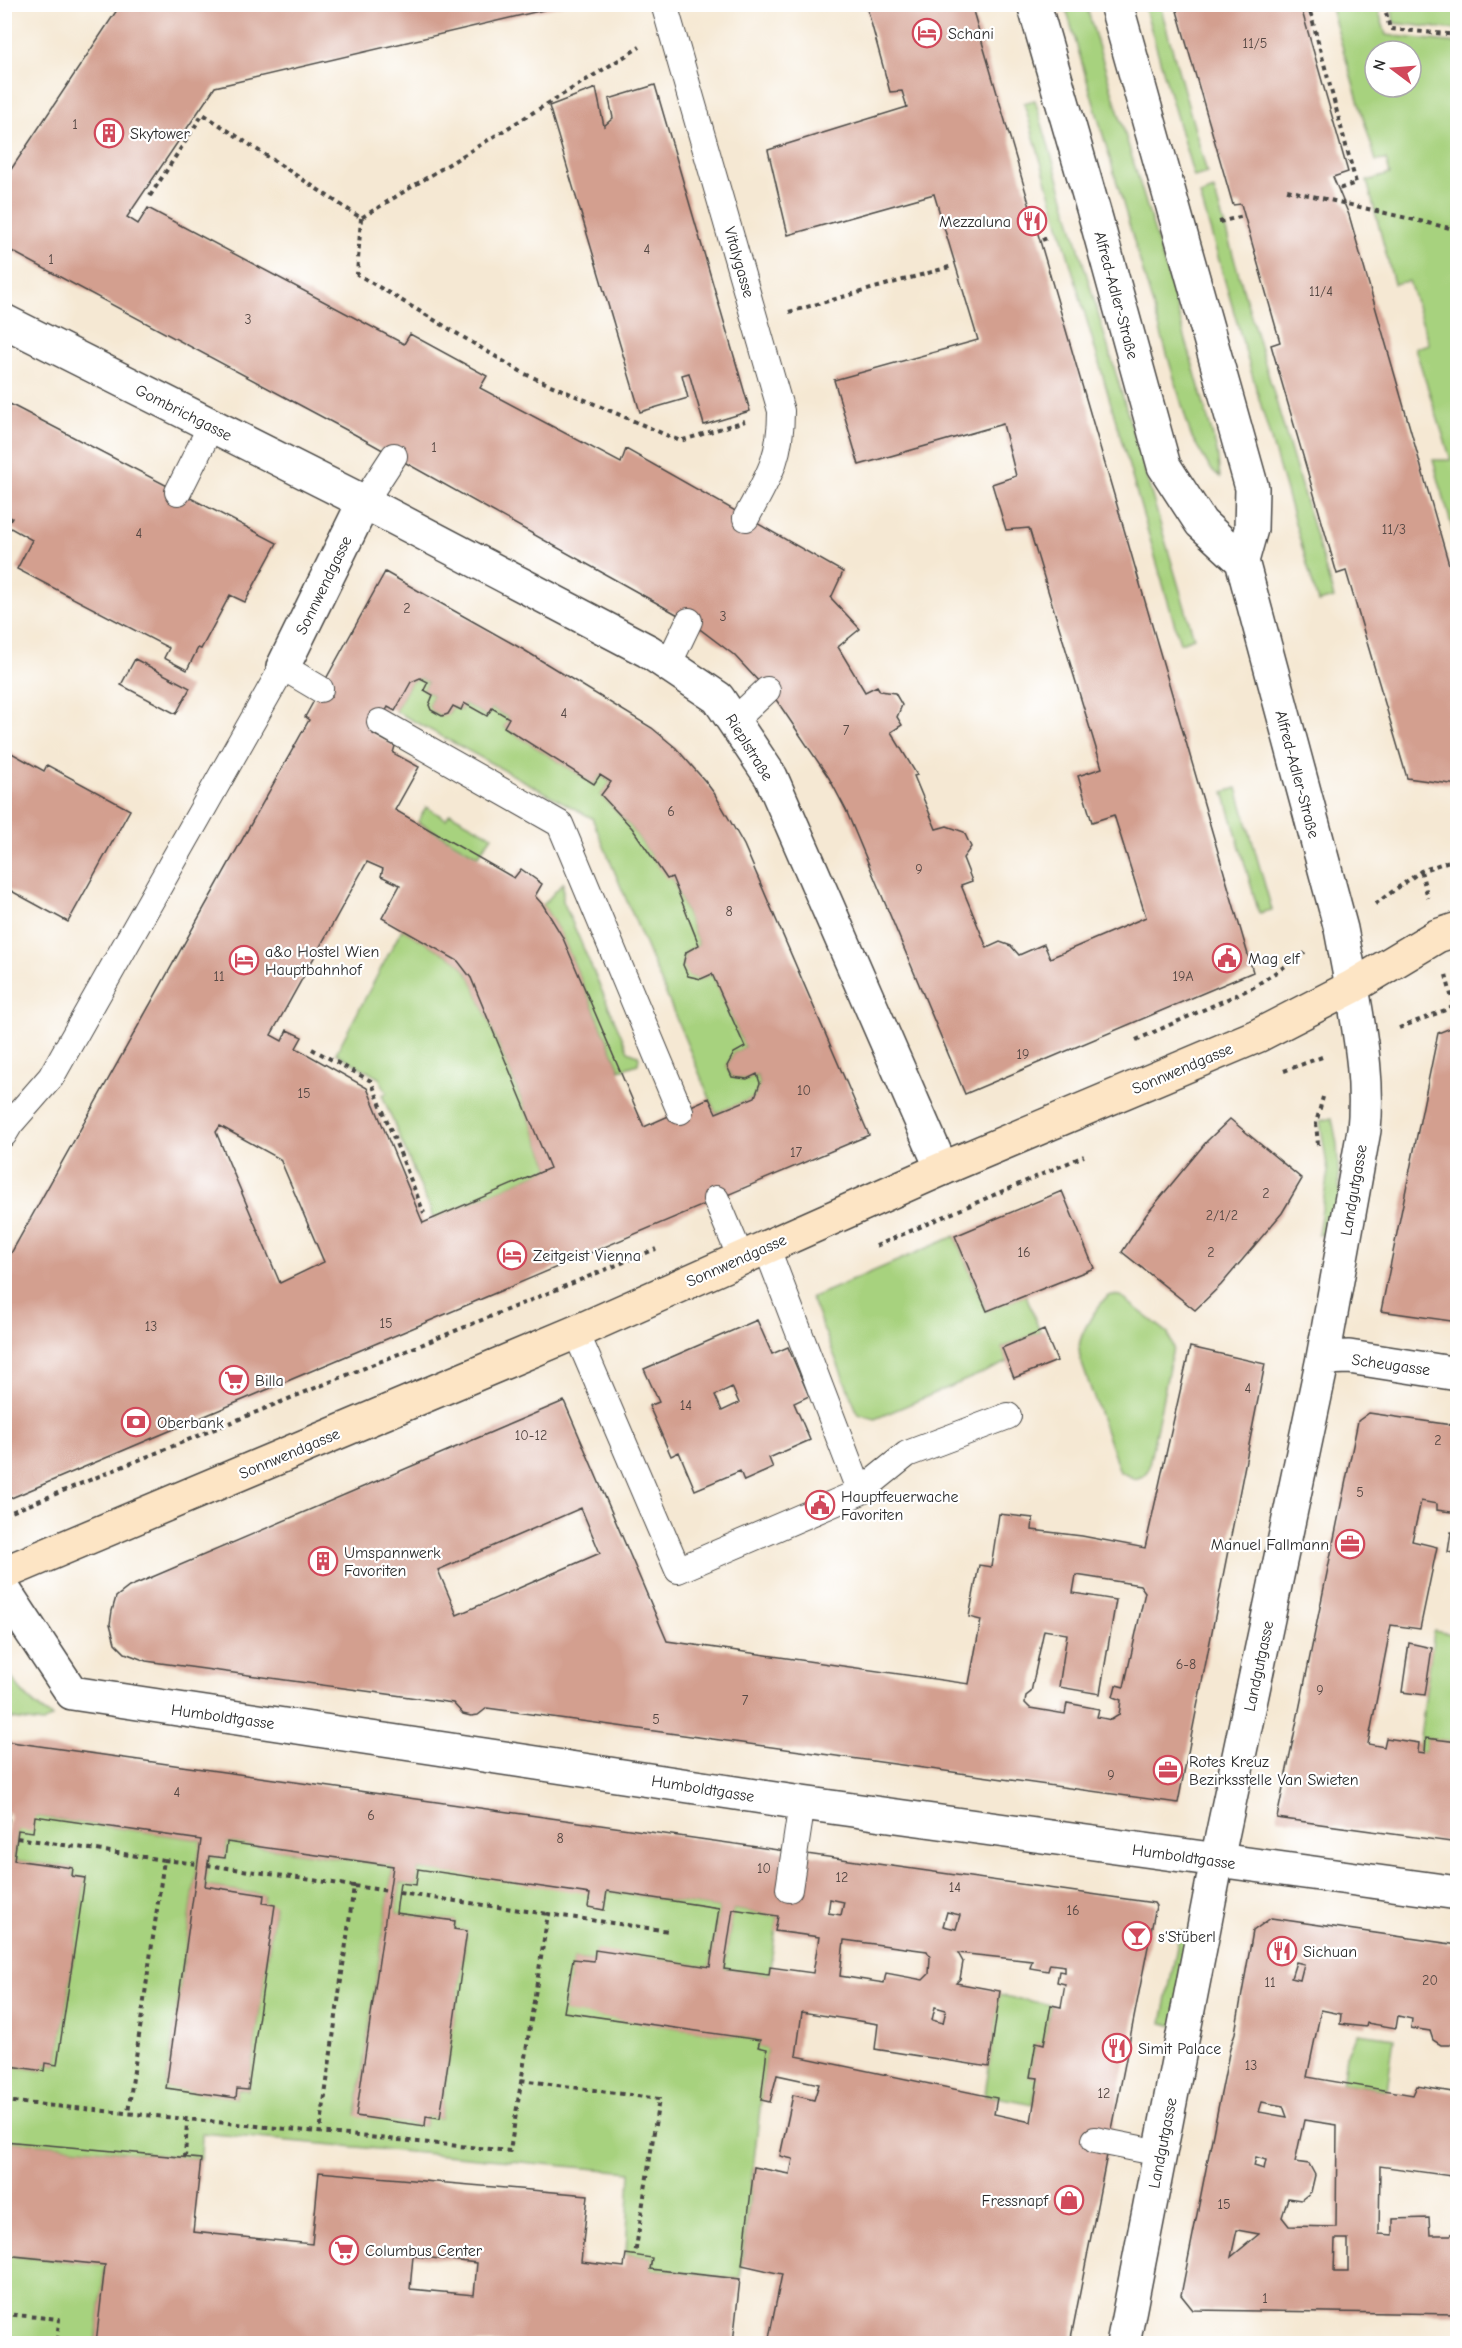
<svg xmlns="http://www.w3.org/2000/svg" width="1462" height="2348" font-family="'Comic Neue',sans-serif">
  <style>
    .green { fill: #a7d27e; stroke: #697e54; stroke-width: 1.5; fill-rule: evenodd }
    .building { fill: #d39f8f; fill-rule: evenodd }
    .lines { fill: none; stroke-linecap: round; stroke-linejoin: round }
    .service-casing { stroke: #494744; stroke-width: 28 }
    .minor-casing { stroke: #494744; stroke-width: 36 }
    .tertiary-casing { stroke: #494744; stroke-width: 36 }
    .secondary-casing { stroke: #494744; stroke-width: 36 }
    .path { stroke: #494744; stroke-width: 4; stroke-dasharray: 4.5 4.5; stroke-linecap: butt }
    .service { stroke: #fff; stroke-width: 26 }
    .minor { stroke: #fff; stroke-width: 33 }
    .tertiary { stroke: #fff; stroke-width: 33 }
    .secondary { stroke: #fde5c5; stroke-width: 33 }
    .path-bridge { stroke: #494744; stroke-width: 4; stroke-dasharray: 4.5 4.5; stroke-linecap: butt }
    .labels { text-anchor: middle; stroke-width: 4.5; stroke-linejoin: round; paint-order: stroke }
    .number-label { font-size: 14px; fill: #554844 }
    .poi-label { font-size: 16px; fill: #2b2b2b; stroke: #fff; text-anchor: start }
    .street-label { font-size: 16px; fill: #2b2b2b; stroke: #fff }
  </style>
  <rect width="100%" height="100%" fill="#fff"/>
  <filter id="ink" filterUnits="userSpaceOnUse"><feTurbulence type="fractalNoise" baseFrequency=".0167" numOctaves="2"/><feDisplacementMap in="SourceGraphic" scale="12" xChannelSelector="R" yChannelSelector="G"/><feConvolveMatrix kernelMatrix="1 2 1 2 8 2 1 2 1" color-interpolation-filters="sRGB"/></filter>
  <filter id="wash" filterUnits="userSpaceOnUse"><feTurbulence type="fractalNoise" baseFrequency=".008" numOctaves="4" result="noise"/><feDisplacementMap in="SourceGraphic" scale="24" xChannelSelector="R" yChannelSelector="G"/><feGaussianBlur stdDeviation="1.35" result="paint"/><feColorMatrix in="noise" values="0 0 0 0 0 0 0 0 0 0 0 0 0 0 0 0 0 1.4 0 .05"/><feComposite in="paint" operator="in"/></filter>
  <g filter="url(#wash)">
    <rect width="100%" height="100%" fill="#f5e8d3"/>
    <path class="green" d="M1065,5h21l81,268 50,178 3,26 -10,-9 -19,-32z
      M1144,5h16l47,168 -13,4z
      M1330,5h47l9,30 71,8v502l-24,-85h18l-36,-112 14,-4 -20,-63 -15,3 -27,-103 23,-7 -4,-14 -10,1zM1375,51h36v36h-36z
      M1391,5h66v25l-63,-7z
      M1035,100l159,538 -14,5 -156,-540z
      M1214,190l120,408 -16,4 -118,-407z
      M420,678l8,4 -4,8 9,5 -4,9 2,6 11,6 6,-2 5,-8 8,4 3,-7 23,13 5,-8 17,10 -5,9 90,57 6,-9 11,7 -10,13 31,33 35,50 5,-1 27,68 -13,7 -3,13 6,11 12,3 11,-5 33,73 -11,6 -7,13 5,11 15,2 10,-5 3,9 -5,14 -39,16 -124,-295 -197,-107 16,-29z
      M1237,788l35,122 -13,3 -35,-121z
      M426,807l20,12 4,-6 42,23 -14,20 -60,-34z
      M563,883v18l65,150 10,4 1,3 -1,6 -18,6 -58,-134 -19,-31z
      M402,929l56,32 13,17 79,190 -116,51 -52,-124 5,-2 -8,-15 -43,-25z
      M1332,1118l5,26 3,56 -8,37 -14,-3 10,-62 -8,-51z
      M955,1236l31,75 40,-16 14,37 -38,16 6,14 -133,57 -17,-5 -47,-116z
      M1112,1295l8,1 48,37 5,15 -25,122 -5,6 -8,3 -15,-7 -39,-111c-1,-4 -2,-10 -2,-14 1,-14 21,-48 33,-52z
      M1434,1631l23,4v107l-30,-4 -2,15 -7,-1z
      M5,1666c12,23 25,37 47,51l-9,6 -38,-5z
      M35,1816l166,24 -35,247 70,11 1,-9 11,1 27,-184 -12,-3 1,-8 -59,-9 4,-30 16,2 2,-16 166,24 -37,249 69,11 1,-10 14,2 27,-187 -13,-2 1,-8 -59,-8 4,-30 16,2 2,-16 189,22 112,17 -9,59 -115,-16 -1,10 -21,-2 -9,52 196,29 -2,7 9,2 -27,230 -90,-10 1,-11 -25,-4 4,-82 -428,-39 -1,26 -196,-18v-76l38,6 2,-8 12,2 28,-187 -13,-2 1,-8 -59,-8 4,-30z
      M733,1909l45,7 -9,59 -45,-6z
      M1180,1931l19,4 -23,91 -14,-3z
      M999,1995l52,10 -7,39 -8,-1 -6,33 8,2 -5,26 -48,-9z
      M1358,2033l36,5 -7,52 -45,-7 4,-28z
      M4,2255l101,10 -9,78h-91z"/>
    <g id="blocks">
      <path class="building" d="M121,4h448l-354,83 -88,130 11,7 10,-16 256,136 6,-10 77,42 -7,12 141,75 5,-14 217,123 -12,26 29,31 -22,18 27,45 12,-6 3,5 15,2 7,12 -5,12 5,8 -11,7 26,43 -3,1 22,53 11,-3 17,6 7,15 -8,11 9,23 -11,4 26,63 13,-6 11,4 8,9 25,-11 6,14 96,-41 -32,-102 -22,7 -14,-46 24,-8 -73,-240 -23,2 -14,-46 24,-8 -13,-52 -144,41 -25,-85 144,-40 -44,-146 -146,41 -20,-85 139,-43 -5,-16 -12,1 -24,-88h105l282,968 -288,122 -119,-284 -17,-32 -52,-77 -43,-46 -45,-34 -335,-187 -350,-187v-67z
        M1175,4h125l48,168 -15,5 16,38 109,381v189l-51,-7 -61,-207 -9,3 -66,-229 9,-3 -39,-138 -8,1z
        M655,85l95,326 -46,14 -15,-52 -7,2 6,23 -48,14 -91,-306 47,-18 8,38 9,-8 -4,-19z
        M4,401l273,142 -32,59 -15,-7 -29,54 -3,-1 -11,22 -23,-12 5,-10 -152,-79 15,-29 -25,-14 5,-8 -8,-4z
        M385,572l139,78 128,78 24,20 29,33 9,12 30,52 125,290 -865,366v-235l305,-546 -4,-3zM420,678l8,4 -4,8 9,5 -4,10 2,5 11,6 6,-2 5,-8 8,4 3,-7 23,13 5,-8 17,10 -5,9 90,57 6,-9 11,7 -10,13 31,33 35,51 5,-2 27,68 -13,7 -3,13 5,11 13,3 11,-5 33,73 -11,6 -7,13 5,11 15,2 10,-5 3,9 -5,14 -39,16 -7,-15 -65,29 -82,-191 -19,-31 -8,-9 7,-12 -21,-15 -7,9 -119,-68 24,-43 -26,-14 2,-7 -22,-12 15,-27 7,4 16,-29zM367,862l16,7 -2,7 19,9 -18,33 76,43 13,17 79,190 -127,55 -56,-135 -71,-40 6,-11 -15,-7 -5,11 -11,-6zM220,1126l60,33 44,103 -44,21 -64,-151z
        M135,659l55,29 -14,26 -55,-29z
        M4,742l5,2 -3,6 38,21 3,-6 83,45 -62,112 -64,-35z
        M1458,1025v297l-77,-11 57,-278z
        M1230,1119l72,60 -20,34 -61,72 -26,25 -73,-58 24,-37 61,-74z
        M1062,1191l32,77 -107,43 -32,-75z
        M757,1320l15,34 16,-7 21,49 -15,7 16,37 -41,18 4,10 -29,13 -4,-10 -45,19 -16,-38 -8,4 -22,-50 10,-4 -15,-33zM732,1387l7,16 -17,8 -7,-16z
        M1044,1330l13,31 -43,17 -12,-30z
        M1190,1347l75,17 -87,439 -691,-95 -9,7 -7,1 -8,-2 -10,-11 -307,-42 -21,-8 -10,-10 -5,-19 2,-13 4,-14 13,-10 435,-186 103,240 302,43 12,-64 -12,-3 10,-52 12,2 8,-53 34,4 -1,12 50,6 63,12zM581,1508l19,45 -143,62 -19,-45zM1076,1575l64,10 5,7 -21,95 -8,-2 -3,12 8,3 -2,15 -8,5 -14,-3 2,-8 -32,-6 -2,11 -35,-6 -5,-5 1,-7 5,-4 13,-62 23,4 -8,53 41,7 16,-94 -43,-7z
        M1369,1413l89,13v87l-21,-3v-6l-16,-3 -9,40 25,6 -17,82 -29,-4 -23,119 16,3 2,-9 33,5 -1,9 7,1 1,-15 32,4v101l-181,-25 81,-397z
        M1451,1532l7,1v21l-10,-2z
        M1409,1643l23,5 -7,47 -23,-3z
        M4,1741l1150,162 2,3 -86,437h-302l14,-69 -40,-9 12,-98 36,7 3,-15 -13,-3 13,-61 21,5 5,-16 -42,-9 -7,27 -9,-2 6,-51 -9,-2 2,-7 -196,-28 9,-53 21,2 1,-11 115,17 9,-59 -112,-17 -3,19 -16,-3 2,-13 -172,-25 -2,16 -16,-2 -4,30 59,8 -1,8 13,2 -27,187 -14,-2 -1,10 -69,-10 37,-250 -166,-24 -2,16 -16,-2 -4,30 59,9 -1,8 12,2 -27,185 -11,-1 -1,9 -70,-10 35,-248 -166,-24 -2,16 -15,-2 -4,30 59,8 -1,8 13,2 -28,187 -12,-2 -1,8 -40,-6v-212l6,-40 -6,-1zM830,1899l14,3 -3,13 -13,-2zM733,1909l45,7 -3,15 44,6 -6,36 -43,-6 -1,8 -45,-6zM947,1912l13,3 -4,14 -13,-3zM844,1940l83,11 3,6 -1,17 -6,6 -37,-7 -2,10 -44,-7zM958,1953l74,8 -2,7 18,3 2,-7 15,2v6l-6,-1 -2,11 8,2 -4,23 -10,-2 -7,39 -8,-2 -6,35 8,1 -7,44 -37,-8 3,-16 -201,-42 6,-44 76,12 -3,25 114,18 11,-76 -44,-8 4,-4 3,-17zM935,2007l11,3 -3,13 -11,-3z
        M1271,1918l187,27v88l-8,12h-9l-8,-5 -3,-9 -19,-3 1,-9 -14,-3 -2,12 -29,-5 -1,4 -26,-3 1,-10 -20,-4 -14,67 106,18 4,-9 41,7v84l-78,-11 -1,68 14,1v-16l36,-1 1,17h21l7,-10v89l-265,-4 -12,-15 49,-247 5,-15 18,-102zM1296,1962l8,2 -4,16 -9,-2zM1262,2102l21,4 4,11 -28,-5zM1304,2120l33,5 -1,102 -47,-1 -7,-9 6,-19 13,2 10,-8 4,-17 -6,-11 -14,-2zM1256,2157l10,3 -2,9 -10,-3zM1237,2230l22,4 -28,23zM1335,2239h13v33h-14z
        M4,2141l197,18 -8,73 119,12 7,-72 269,23 -7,67 43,5 2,-13 26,4 -2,11 90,10 -7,64h-637l9,-78 -101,-10zM413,2256l64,7 -3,32 -64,-6z"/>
    </g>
  </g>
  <g filter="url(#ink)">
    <use href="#blocks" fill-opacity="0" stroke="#494744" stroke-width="1.5"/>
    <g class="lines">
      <g class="service-casing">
        <path id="service" d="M664,4l117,407c0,48 -13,66 -35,107
          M178,492l33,-66
          M364,502l30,-46
          M668,665l21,-44
          M734,721l33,-31
          M380,722l180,102 120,287
          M4,1134l6,-10 41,-47 232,-410 37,22
          M716,1199l25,59
          M576,1332l102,238 182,-78 -94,-246
          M860,1492l47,-38 101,-38
          M789,1889l13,-86
          M1095,2140l65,13"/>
      </g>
      <g class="minor-casing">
        <path id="minor" d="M4,321l360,181 284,149 70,47 53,79 171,392
          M283,667l81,-165
          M1323,1358l26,-1 109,17
          M4,1590l68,103 730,110 656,90
          M1123,2344l94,-484 106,-502 41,-228c5,-49 -4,-95 -12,-143"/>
      </g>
      <g class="tertiary-casing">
        <path id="tertiary" d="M1034,4l62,215 68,247 37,57 41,38
          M1116,4l136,484 -1,41 -9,32 99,368 11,58"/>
      </g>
      <g class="secondary-casing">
        <path id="secondary" d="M4,1573l572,-241 366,-163 315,-133 95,-49 85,-51 21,-7"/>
      </g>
      <path class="path" d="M1308,4l48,179 -17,6
        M1384,4l6,25 68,6
        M150,196l53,-82 158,104 279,-171
        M361,218l-4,56 168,100 155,67 65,-20
        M1219,222l25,-6
        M1042,240l8,-3
        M789,312l164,-46
        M1421,871l7,27
        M1375,904l46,-33 37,-13
        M1446,975l8,32
        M1399,1028l59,-23
        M1136,1040l116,-52 53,-35
        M312,1049l59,32 53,132
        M1284,1071l38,-14
        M1318,1145l-2,-22 7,-26
        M876,1246l208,-90
        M4,1515l652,-266
        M4,1837h3
        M17,1838l147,22 -36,253
        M164,1860l34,4
        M207,1865l147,21 -34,246
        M354,1886l35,5
        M399,1893l149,21
        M521,2080l138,19 -24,156
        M4,2101l506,50 38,-237 121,17
        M185,2158l2,-37
        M4,2314l55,5 -2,25"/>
      <use href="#service" class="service"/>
      <use href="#minor" class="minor"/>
      <use href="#tertiary" class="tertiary"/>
      <use href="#secondary" class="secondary"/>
      <path class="path-bridge" d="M1287,190l171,40"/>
    </g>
  </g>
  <defs>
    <g id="hotel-ring" transform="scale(1.5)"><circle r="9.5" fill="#fff" stroke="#d1495b" stroke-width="1.5"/><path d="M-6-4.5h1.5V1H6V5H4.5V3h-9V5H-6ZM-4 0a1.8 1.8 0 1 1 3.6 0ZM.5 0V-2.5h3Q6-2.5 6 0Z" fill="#d1495b"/></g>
    <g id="building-ring" transform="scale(1.5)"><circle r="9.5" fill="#fff" stroke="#d1495b" stroke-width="1.5"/><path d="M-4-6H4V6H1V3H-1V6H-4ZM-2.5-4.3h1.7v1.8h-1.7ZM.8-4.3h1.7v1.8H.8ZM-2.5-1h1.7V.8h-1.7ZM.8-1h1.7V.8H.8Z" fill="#d1495b"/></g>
    <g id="restaurant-ring" transform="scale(1.5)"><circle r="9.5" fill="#fff" stroke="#d1495b" stroke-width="1.5"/><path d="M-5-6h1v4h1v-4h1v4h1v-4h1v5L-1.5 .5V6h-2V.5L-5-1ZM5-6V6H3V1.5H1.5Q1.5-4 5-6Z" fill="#d1495b"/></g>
    <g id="civic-ring" transform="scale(1.5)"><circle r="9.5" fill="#fff" stroke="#d1495b" stroke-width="1.5"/><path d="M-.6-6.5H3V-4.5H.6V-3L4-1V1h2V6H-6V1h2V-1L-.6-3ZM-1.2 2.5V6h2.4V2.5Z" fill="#d1495b"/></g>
    <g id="supermarket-ring" transform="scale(1.5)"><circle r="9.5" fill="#fff" stroke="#d1495b" stroke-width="1.5"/><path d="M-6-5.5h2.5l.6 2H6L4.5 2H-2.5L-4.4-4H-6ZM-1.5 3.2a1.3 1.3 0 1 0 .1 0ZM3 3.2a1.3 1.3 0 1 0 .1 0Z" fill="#d1495b"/></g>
    <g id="bank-ring" transform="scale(1.5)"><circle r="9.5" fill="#fff" stroke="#d1495b" stroke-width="1.5"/><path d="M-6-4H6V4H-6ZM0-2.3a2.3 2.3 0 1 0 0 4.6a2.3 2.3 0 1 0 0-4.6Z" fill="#d1495b"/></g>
    <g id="office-ring" transform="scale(1.5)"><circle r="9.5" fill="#fff" stroke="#d1495b" stroke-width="1.5"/><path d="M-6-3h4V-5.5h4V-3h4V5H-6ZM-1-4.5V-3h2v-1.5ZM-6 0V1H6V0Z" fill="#d1495b"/></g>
    <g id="bar-ring" transform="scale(1.5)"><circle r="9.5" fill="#fff" stroke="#d1495b" stroke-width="1.5"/><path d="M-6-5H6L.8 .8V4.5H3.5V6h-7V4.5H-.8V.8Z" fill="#d1495b"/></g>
    <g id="shop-ring" transform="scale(1.5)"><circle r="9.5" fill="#fff" stroke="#d1495b" stroke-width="1.5"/><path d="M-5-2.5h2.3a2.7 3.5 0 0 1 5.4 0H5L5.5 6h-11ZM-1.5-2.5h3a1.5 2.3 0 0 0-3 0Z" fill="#d1495b"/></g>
  </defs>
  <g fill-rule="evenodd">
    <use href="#hotel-ring" x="927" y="33"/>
    <use href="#building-ring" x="109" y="133"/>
    <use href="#restaurant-ring" x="1032" y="221"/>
    <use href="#civic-ring" x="1227" y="958"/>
    <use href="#hotel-ring" x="244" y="960"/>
    <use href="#hotel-ring" x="512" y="1255"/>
    <use href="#supermarket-ring" x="234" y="1380"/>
    <use href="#bank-ring" x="136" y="1422"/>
    <use href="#civic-ring" x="820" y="1505"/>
    <use href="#office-ring" x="1350" y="1544"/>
    <use href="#building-ring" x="323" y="1561"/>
    <use href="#office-ring" x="1168" y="1770"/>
    <use href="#bar-ring" x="1137" y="1936"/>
    <use href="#restaurant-ring" x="1282" y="1951"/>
    <use href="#restaurant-ring" x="1117" y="2048"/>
    <use href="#shop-ring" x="1069" y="2200"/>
    <use href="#supermarket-ring" x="344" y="2250"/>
  </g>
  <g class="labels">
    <g class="number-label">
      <text x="1255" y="48">11/5</text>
      <text x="75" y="129">1</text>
      <text x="647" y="254">4</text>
      <text x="51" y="264">1</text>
      <text x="1321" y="296">11/4</text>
      <text x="248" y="324">3</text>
      <text x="434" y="452">1</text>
      <text x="1394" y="534">11/3</text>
      <text x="139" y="538">4</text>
      <text x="407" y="613">2</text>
      <text x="723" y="621">3</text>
      <text x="564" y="718">4</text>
      <text x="846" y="735">7</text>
      <text x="671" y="816">6</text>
      <text x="919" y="874">9</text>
      <text x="729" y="916">8</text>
      <text x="219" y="981">11</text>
      <text x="1183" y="981">19A</text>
      <text x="1023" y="1059">19</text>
      <text x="804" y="1095">10</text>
      <text x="304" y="1098">15</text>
      <text x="796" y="1157">17</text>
      <text x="1266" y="1198">2</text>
      <text x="1222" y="1220">2/1/2</text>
      <text x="1024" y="1257">16</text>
      <text x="1211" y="1257">2</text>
      <text x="386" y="1328">15</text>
      <text x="151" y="1331">13</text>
      <text x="1248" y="1393">4</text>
      <text x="686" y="1410">14</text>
      <text x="531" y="1440">10-12</text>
      <text x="1438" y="1445">2</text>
      <text x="1360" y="1497">5</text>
      <text x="1186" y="1669">6-8</text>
      <text x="1320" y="1695">9</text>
      <text x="745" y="1705">7</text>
      <text x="656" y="1724">5</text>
      <text x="1111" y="1780">9</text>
      <text x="177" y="1797">4</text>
      <text x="371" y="1820">6</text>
      <text x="560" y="1843">8</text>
      <text x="764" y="1873">10</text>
      <text x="842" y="1882">12</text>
      <text x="955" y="1892">14</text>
      <text x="1073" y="1915">16</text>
      <text x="1430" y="1985">20</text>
      <text x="1270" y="1987">11</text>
      <text x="1251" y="2070">13</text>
      <text x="1104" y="2098">12</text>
      <text x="1224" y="2209">15</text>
      <text x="1265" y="2303">1</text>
    </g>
    <g class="poi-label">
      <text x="948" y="39">Schani</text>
      <text x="130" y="139">Skytower</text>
      <text x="1011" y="227" text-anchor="end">Mezzaluna</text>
      <text x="265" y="957">a&amp;o Hostel Wien<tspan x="265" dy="18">Hauptbahnhof</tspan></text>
      <text x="1248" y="964">Mag elf</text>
      <text x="533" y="1261">Zeitgeist Vienna</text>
      <text x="255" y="1386">Billa</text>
      <text x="157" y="1428">Oberbank</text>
      <text x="841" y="1502">Hauptfeuerwache<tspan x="841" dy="18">Favoriten</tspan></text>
      <text x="1329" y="1550" text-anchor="end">Manuel Fallmann</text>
      <text x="344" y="1558">Umspannwerk<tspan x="344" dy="18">Favoriten</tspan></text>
      <text x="1189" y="1767">Rotes Kreuz<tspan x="1189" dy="18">Bezirksstelle Van Swieten</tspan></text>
      <text x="1158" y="1942">s'Stüberl</text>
      <text x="1303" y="1957">Sichuan</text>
      <text x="1138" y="2054">Simit Palace</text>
      <text x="1048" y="2206" text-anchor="end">Fressnapf</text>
      <text x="365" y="2256">Columbus Center</text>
    </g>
    <g class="street-label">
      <text transform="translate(740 262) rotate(74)" y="6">Vitalygasse</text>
      <text transform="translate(1117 295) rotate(75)" y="6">Alfred-Adler-Straße</text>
      <text transform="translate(184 412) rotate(27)" y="6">Gombrichgasse</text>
      <text transform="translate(323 585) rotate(-64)" y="6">Sonnwendgasse</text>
      <text transform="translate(750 747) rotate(58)" y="6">Rieplstraße</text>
      <text transform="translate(1298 774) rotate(75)" y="6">Alfred-Adler-Straße</text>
      <text transform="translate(1182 1068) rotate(-23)" y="6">Sonnwendgasse</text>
      <text transform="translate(1353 1190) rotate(-80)" y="6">Landgutgasse</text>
      <text transform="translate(736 1260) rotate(-24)" y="6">Sonnwendgasse</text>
      <text transform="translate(1391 1364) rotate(8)" y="6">Scheugasse</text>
      <text transform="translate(289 1453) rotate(-23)" y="6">Sonnwendgasse</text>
      <text transform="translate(1258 1666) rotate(-78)" y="6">Landgutgasse</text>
      <text transform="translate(223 1716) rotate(8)" y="6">Humboldtgasse</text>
      <text transform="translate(703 1788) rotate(9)" y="6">Humboldtgasse</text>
      <text transform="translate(1184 1856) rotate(8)" y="6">Humboldtgasse</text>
      <text transform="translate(1162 2143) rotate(-79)" y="6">Landgutgasse</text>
    </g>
  </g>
  <rect width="1462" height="2348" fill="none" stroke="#fff" stroke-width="24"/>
  <g transform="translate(1393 69) rotate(286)"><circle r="28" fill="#ffffff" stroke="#aaaaaa" stroke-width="1.5"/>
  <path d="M0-4.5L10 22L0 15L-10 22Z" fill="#d1495b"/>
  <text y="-9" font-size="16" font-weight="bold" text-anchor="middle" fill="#2b2b2b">N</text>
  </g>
</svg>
